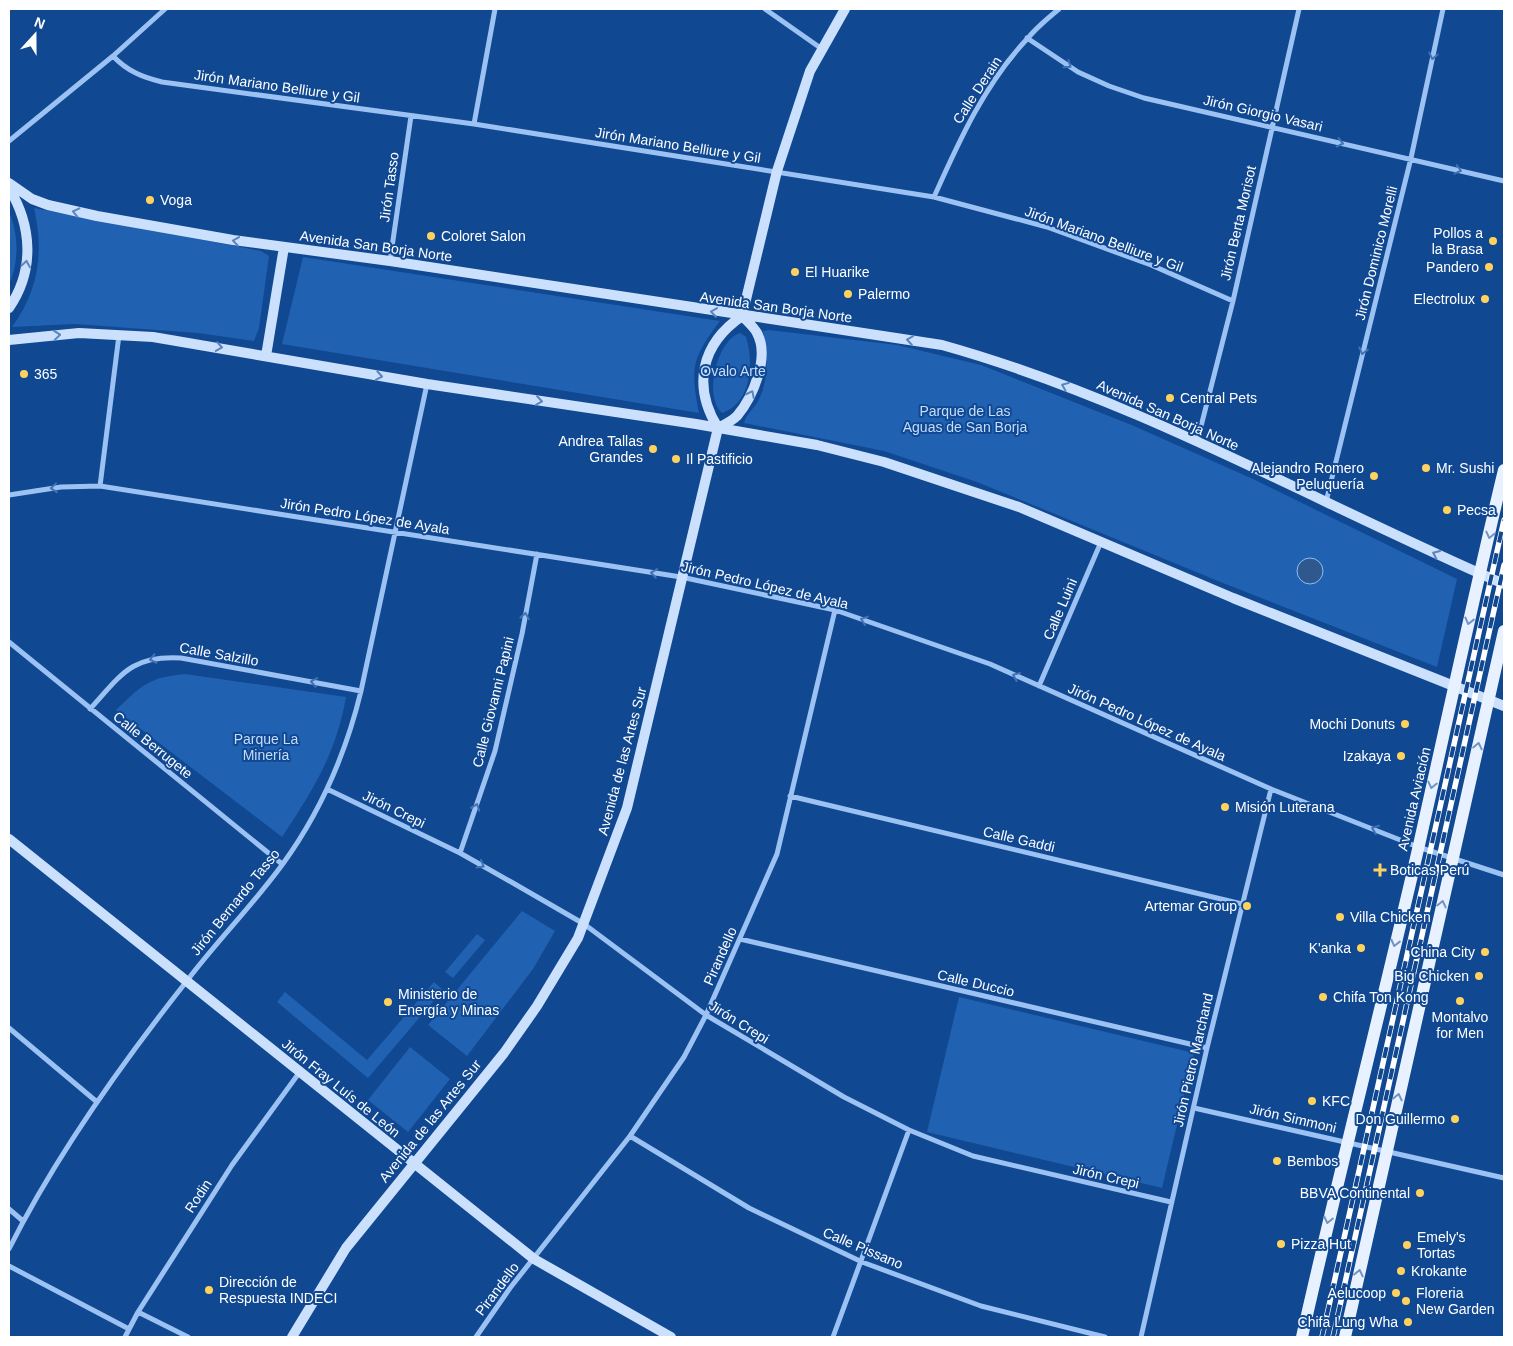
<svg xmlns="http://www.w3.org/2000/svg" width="1513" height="1346" font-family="Helvetica,sans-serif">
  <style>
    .green { fill: #2161b1 }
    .water { fill: #2f588f; stroke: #8dbdf7 }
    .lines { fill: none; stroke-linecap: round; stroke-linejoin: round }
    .street { stroke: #9bc2f3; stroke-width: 5 }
    .secondary { stroke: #cbe0fd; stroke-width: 10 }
    .primary { stroke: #e8f1ff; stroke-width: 12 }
    .rail-casing { stroke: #fff; stroke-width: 5.5 }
    .rail { stroke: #104892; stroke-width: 4; stroke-dasharray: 11; stroke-linecap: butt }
    .oneway { stroke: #4173b4 }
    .oneway2 { stroke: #5b85bd }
    .oneway3 { stroke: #7194c3 }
    .poi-dot { fill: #ffd25e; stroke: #104892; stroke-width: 2 }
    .labels { text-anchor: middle; stroke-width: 4; stroke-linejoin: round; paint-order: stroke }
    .street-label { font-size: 14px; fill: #fff; stroke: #104892 }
    .poi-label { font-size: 14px; fill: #fff; stroke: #104892; text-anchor: start }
    .park-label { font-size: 14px; fill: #c3ddfe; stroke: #104892 }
  </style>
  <rect width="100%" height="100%" fill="#104892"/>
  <path class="green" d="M34,208l227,43 8,5 -10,72 -5,13 -56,-8 -123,-9 -63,3c27,-37 32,-75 22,-119z
    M9,212c10,23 10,50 0,73z
    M303,257l417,64c-28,37 -30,47 -21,92l-417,-69z
    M769,330l128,15 84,20 153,61 119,53 204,100 -20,88 -214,-84 -246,-101 -93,-31 -140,-28c2,-8 8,-13 13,-20 13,-22 10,-48 6,-72z
    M740,333l6,4c8,24 6,66 -24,76 -19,-16 -5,-73 18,-80z
    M185,674l161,23c-10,57 -33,93 -64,140l-166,-127c25,-24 33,-33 69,-36z
    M522,911l33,20 -22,38 -66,87 -39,-31z
    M477,934l8,6 -32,38 -8,-6z
    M434,982l9,8 -75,88 -91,-76 8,-10 82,68z
    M959,997l235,56 -32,135 -235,-56z
    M410,1047l40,32 -42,53 -40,-32z"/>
  <path class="water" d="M1297 571a13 13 0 1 1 26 0a13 13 0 1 1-26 0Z"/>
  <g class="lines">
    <path class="street" d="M765,9l57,40
      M1027,38l51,34 31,14 35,12 360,83
      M113,56c14,15 29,21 49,26l312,42 460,73 113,30 104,38 82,36
      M474,124l21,-115
      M9,141l104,-85 52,-47
      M934,197c25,-56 51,-114 94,-159 9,-11 20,-20 31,-29
      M390,261l21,-145
      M1197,442l36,-141 66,-292
      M100,486l19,-151
      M9,495l52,-8 39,-1 581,91 154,33 155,54 281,125 147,58 86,28
      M1326,502l85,-344 32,-149
      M9,642l273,222
      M1039,686l62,-144
      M90,709c31,-34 41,-54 91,-51l180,33
      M327,789l133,64 53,30 71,41 122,91 138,82 65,33 64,26 198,46
      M790,796l452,108
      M460,853l35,-102 27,-117 15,-80
      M740,939l467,109
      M9,1028l88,74
      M1194,1108l310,70
      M630,1136l119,72 113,54 119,44 124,31
      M9,1209l14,12
      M9,1249c46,-92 113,-186 177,-267 30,-40 66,-76 96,-117 38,-52 64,-112 79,-174l66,-307
      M9,1266l120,63
      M138,1312l50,25
      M125,1337l13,-25 94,-147 67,-92
      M476,1337l34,-49 120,-152 54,-79 22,-42 71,-161 58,-244
      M833,1337l76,-207
      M1141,1337l66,-289 64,-259"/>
    <path class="secondary" d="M9,183l23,16 16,6 49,11 136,24 157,21 552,84c197,55 376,159 562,239
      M9,188c23,38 26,82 0,120
      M9,340l70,-7 74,4 274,47 269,40 121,21 67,17 135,45 214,91 271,108
      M266,356l18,-109
      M718,428c-26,-42 -17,-84 24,-112l35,-145 33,-100 35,-62
      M718,428c6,-3 14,-7 19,-12 16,-19 33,-59 20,-83 -3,-6 -10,-12 -15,-17
      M9,839l525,420 137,78
      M292,1337l54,-89 158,-195 33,-47 41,-68 49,-130 91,-380"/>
    <path class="primary" d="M1302,1337c37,-164 79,-327 117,-492 28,-125 55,-250 85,-375
      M1345,1337l159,-706"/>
    <g class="rail-casing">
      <path id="rail" d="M1322,1337l182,-817
        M1333,1337l171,-772"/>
    </g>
    <use href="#rail" class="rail"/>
  </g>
  <defs><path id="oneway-chevron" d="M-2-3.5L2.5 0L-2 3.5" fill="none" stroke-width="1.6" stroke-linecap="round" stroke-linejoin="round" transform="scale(1.25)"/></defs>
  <g class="oneway">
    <use href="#oneway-chevron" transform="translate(1433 56) rotate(102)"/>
    <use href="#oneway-chevron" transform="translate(1068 65) rotate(34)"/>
    <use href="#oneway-chevron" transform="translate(1340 143) rotate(13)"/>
    <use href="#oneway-chevron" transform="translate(1458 170) rotate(14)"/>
    <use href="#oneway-chevron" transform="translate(1363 351) rotate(104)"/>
    <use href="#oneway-chevron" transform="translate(54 488) rotate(174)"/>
    <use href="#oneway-chevron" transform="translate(654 573) rotate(-171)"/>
    <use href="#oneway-chevron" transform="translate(525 616) rotate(-80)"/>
    <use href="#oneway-chevron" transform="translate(864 620) rotate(-162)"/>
    <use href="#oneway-chevron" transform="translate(153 659) rotate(168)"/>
    <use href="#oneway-chevron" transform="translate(1016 676) rotate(-157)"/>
    <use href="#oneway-chevron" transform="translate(314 682) rotate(-170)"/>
    <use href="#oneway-chevron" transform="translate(476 807) rotate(-71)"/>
    <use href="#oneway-chevron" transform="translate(1375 829) rotate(-159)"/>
    <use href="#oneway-chevron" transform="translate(481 865) rotate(30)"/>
  </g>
  <g class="oneway2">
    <use href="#oneway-chevron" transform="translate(76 212) rotate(-167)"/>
    <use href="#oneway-chevron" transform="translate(236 241) rotate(-172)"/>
    <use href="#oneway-chevron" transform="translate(26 264) rotate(-81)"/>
    <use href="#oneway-chevron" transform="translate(714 312) rotate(-172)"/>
    <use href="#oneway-chevron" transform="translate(57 335) rotate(-6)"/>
    <use href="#oneway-chevron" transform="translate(910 340) rotate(-171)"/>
    <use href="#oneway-chevron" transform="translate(219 347) rotate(9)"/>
    <use href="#oneway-chevron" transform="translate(379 376) rotate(10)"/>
    <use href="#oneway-chevron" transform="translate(1065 386) rotate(-158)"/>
    <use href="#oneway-chevron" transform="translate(751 394) rotate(-63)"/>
    <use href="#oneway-chevron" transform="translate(539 401) rotate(8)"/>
    <use href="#oneway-chevron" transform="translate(1436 554) rotate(-155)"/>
  </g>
  <g class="oneway3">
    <use href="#oneway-chevron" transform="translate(1490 535) rotate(103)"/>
    <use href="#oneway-chevron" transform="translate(1469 621) rotate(104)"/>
    <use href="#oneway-chevron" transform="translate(1478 746) rotate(-78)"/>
    <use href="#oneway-chevron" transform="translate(1432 785) rotate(103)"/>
    <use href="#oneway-chevron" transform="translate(1442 904) rotate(-77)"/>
    <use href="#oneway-chevron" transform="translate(1395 943) rotate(104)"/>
    <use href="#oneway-chevron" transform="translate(1398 1097) rotate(-77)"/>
    <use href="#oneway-chevron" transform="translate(1328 1220) rotate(103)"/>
    <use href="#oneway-chevron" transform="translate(1359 1273) rotate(-78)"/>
  </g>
  <g class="poi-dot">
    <circle cx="150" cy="200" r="5"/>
    <circle cx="431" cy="236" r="5"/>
    <circle cx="1493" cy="241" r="5"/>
    <circle cx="1489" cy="267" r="5"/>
    <circle cx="795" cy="272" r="5"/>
    <circle cx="848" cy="294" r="5"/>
    <circle cx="1485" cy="299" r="5"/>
    <circle cx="24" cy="374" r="5"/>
    <circle cx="1170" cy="398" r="5"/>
    <circle cx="653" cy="449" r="5"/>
    <circle cx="676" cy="459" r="5"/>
    <circle cx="1426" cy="468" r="5"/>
    <circle cx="1374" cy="476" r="5"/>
    <circle cx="1447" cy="510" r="5"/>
    <circle cx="1405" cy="724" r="5"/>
    <circle cx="1401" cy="756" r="5"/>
    <circle cx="1225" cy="807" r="5"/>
    <path d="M1377.5 862.5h5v5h5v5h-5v5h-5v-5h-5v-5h5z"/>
    <circle cx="1247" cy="906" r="5"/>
    <circle cx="1340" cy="917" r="5"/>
    <circle cx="1361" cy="948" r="5"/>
    <circle cx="1485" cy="952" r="5"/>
    <circle cx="1479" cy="976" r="5"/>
    <circle cx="1323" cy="997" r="5"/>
    <circle cx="1460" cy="1001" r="5"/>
    <circle cx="388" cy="1002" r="5"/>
    <circle cx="1312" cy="1101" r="5"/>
    <circle cx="1455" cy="1119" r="5"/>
    <circle cx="1277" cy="1161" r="5"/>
    <circle cx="1420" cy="1193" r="5"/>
    <circle cx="1281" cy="1244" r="5"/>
    <circle cx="1407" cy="1245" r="5"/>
    <circle cx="1401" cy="1271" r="5"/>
    <circle cx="209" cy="1290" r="5"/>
    <circle cx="1396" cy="1293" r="5"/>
    <circle cx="1406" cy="1301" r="5"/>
    <circle cx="1408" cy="1322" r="5"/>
  </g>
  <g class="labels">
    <g class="street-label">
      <text transform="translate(277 86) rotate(8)" y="5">Jirón Mariano Belliure y Gil</text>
      <text transform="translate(977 90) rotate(-57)" y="5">Calle Derain</text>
      <text transform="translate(1263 113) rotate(13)" y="5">Jirón Giorgio Vasari</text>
      <text transform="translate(678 145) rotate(9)" y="5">Jirón Mariano Belliure y Gil</text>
      <text transform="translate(389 187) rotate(-82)" y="5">Jirón Tasso</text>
      <text transform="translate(1238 223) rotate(-77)" y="5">Jirón Berta Morisot</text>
      <text transform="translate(1104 239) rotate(20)" y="5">Jirón Mariano Belliure y Gil</text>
      <text transform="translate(376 246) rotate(8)" y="5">Avenida San Borja Norte</text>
      <text transform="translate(1376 253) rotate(-76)" y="5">Jirón Dominico Morelli</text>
      <text transform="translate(776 307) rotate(8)" y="5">Avenida San Borja Norte</text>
      <text transform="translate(1168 415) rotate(24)" y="5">Avenida San Borja Norte</text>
      <text transform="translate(365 516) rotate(9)" y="5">Jirón Pedro López de Ayala</text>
      <text transform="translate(765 585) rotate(13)" y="5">Jirón Pedro López de Ayala</text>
      <text transform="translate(1060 609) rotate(-67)" y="5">Calle Luini</text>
      <text transform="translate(219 654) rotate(10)" y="5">Calle Salzillo</text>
      <text transform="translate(493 702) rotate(-76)" y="5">Calle Giovanni Papini</text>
      <text transform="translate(1147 722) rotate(24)" y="5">Jirón Pedro López de Ayala</text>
      <text transform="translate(153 745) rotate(39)" y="5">Calle Berrugete</text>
      <text transform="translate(622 761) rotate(-75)" y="5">Avenida de las Artes Sur</text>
      <text transform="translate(1414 799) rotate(-77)" y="5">Avenida Aviación</text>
      <text transform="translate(394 809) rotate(26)" y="5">Jirón Crepi</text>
      <text transform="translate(1019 839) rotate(13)" y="5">Calle Gaddi</text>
      <text transform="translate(235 902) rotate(-51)" y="5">Jirón Bernardo Tasso</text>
      <text transform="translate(720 956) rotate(-66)" y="5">Pirandello</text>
      <text transform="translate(976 983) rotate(13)" y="5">Calle Duccio</text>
      <text transform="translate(739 1022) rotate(32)" y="5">Jirón Crepi</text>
      <text transform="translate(1193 1060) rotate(-77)" y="5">Jirón Pietro Marchand</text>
      <text transform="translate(341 1088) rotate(39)" y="5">Jirón Fray Luís de León</text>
      <text transform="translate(1293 1118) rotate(13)" y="5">Jirón Simmoni</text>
      <text transform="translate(430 1121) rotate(-51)" y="5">Avenida de las Artes Sur</text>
      <text transform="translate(1106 1176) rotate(13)" y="5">Jirón Crepi</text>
      <text transform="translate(198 1196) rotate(-57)" y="5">Rodin</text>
      <text transform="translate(863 1248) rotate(23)" y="5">Calle Pissano</text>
      <text transform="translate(497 1289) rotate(-53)" y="5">Pirandello</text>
    </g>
    <g class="poi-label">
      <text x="160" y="205">Voga</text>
      <text x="1483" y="238" text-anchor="end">Pollos a<tspan x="1483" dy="16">la Brasa</tspan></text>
      <text x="441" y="241">Coloret Salon</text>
      <text x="1479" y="272" text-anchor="end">Pandero</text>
      <text x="805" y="277">El Huarike</text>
      <text x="858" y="299">Palermo</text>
      <text x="1475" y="304" text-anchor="end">Electrolux</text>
      <text x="34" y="379">365</text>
      <text x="1180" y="403">Central Pets</text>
      <text x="643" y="446" text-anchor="end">Andrea Tallas<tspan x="643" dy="16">Grandes</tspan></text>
      <text x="686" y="464">Il Pastificio</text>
      <text x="1364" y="473" text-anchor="end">Alejandro Romero<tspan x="1364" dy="16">Peluquería</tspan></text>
      <text x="1436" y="473">Mr. Sushi</text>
      <text x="1457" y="515">Pecsa</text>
      <text x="1395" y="729" text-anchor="end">Mochi Donuts</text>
      <text x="1391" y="761" text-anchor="end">Izakaya</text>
      <text x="1235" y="812">Misión Luterana</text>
      <text x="1390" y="875">Boticas Perú</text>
      <text x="1237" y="911" text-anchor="end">Artemar Group</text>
      <text x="1350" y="922">Villa Chicken</text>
      <text x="1351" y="953" text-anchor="end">K'anka</text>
      <text x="1475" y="957" text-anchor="end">China City</text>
      <text x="1469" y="981" text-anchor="end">Big Chicken</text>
      <text x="398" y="999">Ministerio de<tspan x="398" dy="16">Energía y Minas</tspan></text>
      <text x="1333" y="1002">Chifa Ton Kong</text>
      <text x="1460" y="1022" text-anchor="middle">Montalvo<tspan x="1460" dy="16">for Men</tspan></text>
      <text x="1322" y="1106">KFC</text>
      <text x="1445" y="1124" text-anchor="end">Don Guillermo</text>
      <text x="1287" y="1166">Bembos</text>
      <text x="1410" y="1198" text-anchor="end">BBVA Continental</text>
      <text x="1417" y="1242">Emely's<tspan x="1417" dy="16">Tortas</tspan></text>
      <text x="1291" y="1249">Pizza Hut</text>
      <text x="1411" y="1276">Krokante</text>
      <text x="219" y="1287">Dirección de<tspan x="219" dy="16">Respuesta INDECI</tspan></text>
      <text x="1386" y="1298" text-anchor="end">Aelucoop</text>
      <text x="1416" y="1298">Floreria<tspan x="1416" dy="16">New Garden</tspan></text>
      <text x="1398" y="1327" text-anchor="end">Chifa Lung Wha</text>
    </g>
    <g class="park-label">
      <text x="733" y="376">Ovalo Arte</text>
      <text x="965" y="416">Parque de Las<tspan x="965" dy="16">Aguas de San Borja</tspan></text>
      <text x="266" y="744">Parque La<tspan x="266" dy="16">Minería</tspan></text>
    </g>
  </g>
  <rect width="1513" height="1346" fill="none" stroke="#ffffff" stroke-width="20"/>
  <g transform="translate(35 35) rotate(21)" stroke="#104892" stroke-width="4" paint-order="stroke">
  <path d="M0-4L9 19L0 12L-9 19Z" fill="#ffffff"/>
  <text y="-8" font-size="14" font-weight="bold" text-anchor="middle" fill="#ffffff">N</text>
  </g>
</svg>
